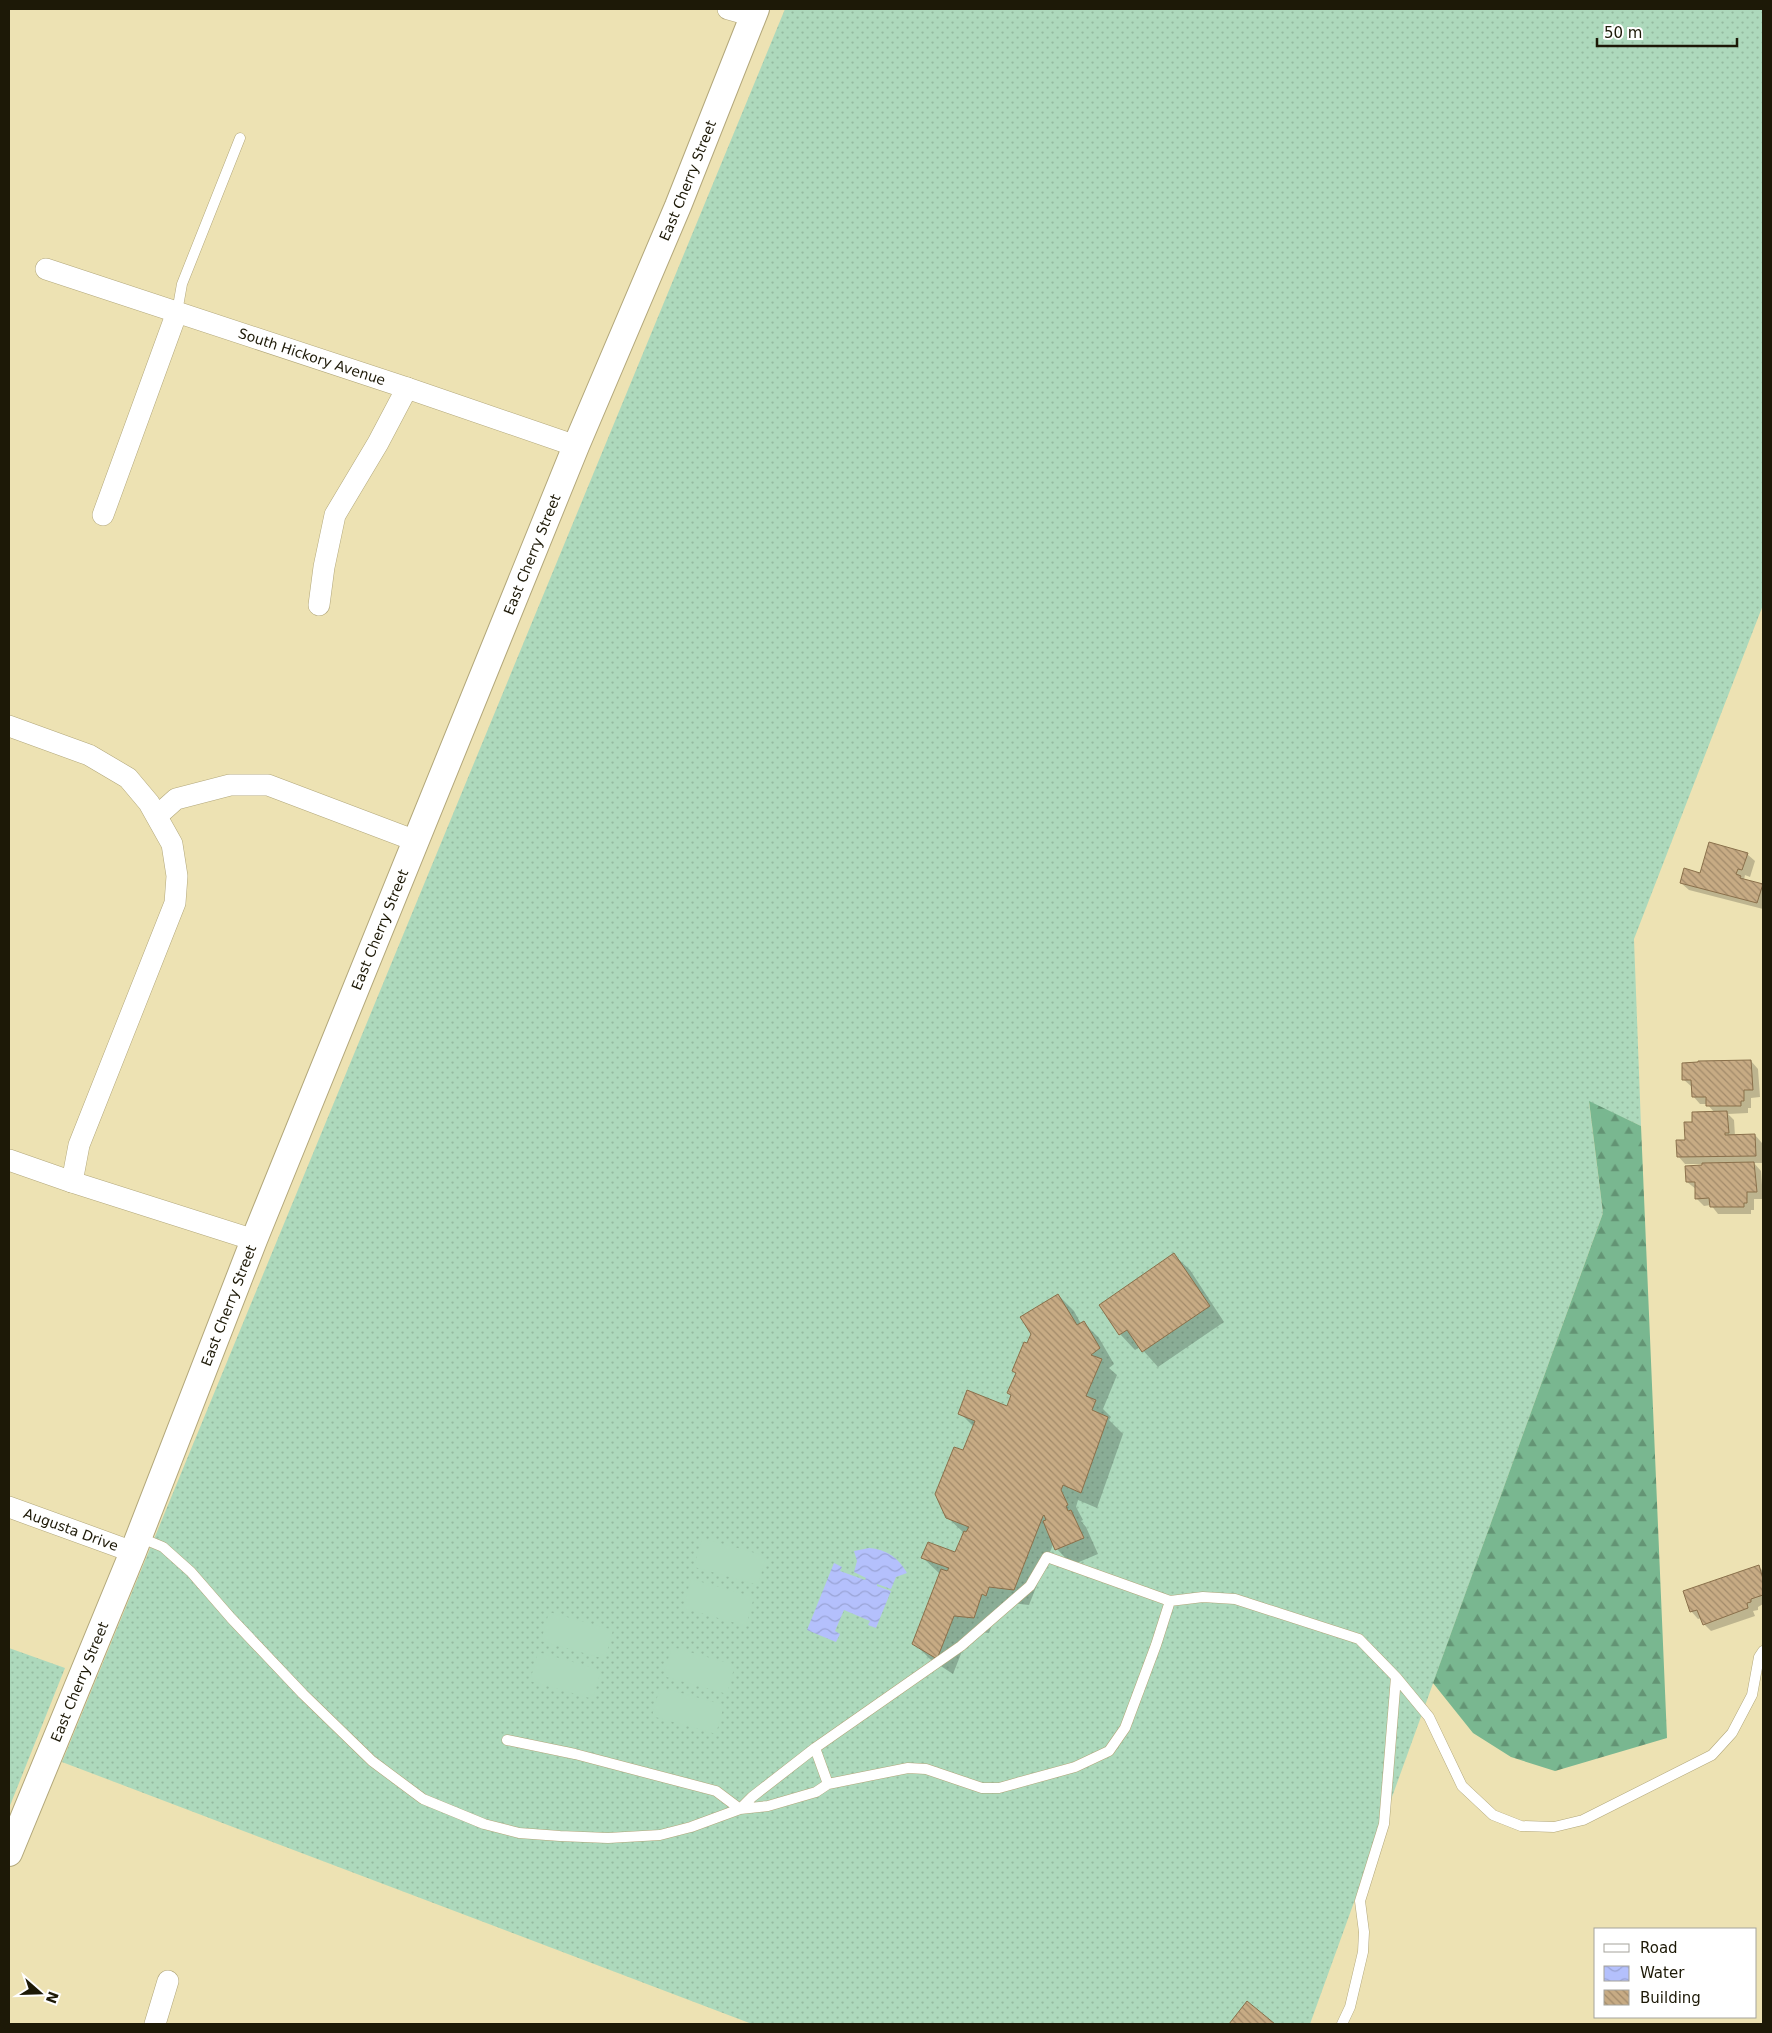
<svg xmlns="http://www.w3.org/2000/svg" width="1772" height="2033" font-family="'DejaVu Sans',sans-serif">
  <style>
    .grass { fill: url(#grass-dots) }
    .forest { fill: url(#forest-firs) }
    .garden { fill: #add9bc }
    .water { fill: url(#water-waves) }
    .shadow { fill: #0003 }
    .building { fill: url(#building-back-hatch); stroke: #8a704b }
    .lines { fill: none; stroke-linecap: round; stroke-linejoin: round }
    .service-casing { stroke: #b2a77a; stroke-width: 11 }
    .minor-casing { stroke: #b2a77a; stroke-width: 22 }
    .tertiary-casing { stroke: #b2a77a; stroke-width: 28 }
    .service { stroke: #fff; stroke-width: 10 }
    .minor { stroke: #fff; stroke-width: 21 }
    .tertiary { stroke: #fff; stroke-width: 26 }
    .labels { text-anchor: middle; stroke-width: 4.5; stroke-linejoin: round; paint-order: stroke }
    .street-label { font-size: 14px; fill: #1d1907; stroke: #fff }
  </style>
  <defs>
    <pattern id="grass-dots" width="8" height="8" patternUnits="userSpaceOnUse" patternTransform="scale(1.25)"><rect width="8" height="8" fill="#add9bc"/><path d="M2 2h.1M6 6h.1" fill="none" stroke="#94baa0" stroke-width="1.8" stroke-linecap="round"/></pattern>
    <pattern id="forest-firs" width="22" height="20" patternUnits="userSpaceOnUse" patternTransform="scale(1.25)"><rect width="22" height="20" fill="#79b790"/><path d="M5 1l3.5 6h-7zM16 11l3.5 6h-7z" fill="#639474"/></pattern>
    <pattern id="water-waves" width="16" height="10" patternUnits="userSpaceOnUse" patternTransform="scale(1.25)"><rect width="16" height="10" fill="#b4c0fc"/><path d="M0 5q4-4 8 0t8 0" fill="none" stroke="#9aa4d6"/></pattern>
    <pattern id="building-back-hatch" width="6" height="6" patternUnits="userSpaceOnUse" patternTransform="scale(1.25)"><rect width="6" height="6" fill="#c7ab84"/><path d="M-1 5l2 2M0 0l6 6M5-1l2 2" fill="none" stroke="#a18a6a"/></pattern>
  </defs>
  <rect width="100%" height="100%" fill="#ede2b3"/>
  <path class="grass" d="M785,9h978v596l-129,334 7,187 -52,-24 14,111 -293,811h-558l-690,-262z
    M9,1648l56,20 -56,140z"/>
  <path class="forest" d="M1589,1101l52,25 26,612 -112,33 -44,-14 -38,-24 -40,-50 170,-470z"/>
  <path class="garden" d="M702,1538l64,18 -8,29 -64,-18z
    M691,1579l63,18 -8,29 -63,-18z
    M549,1612l64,18 -8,29 -64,-18z
    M672,1647l63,18 -8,29 -64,-18z
    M538,1652l63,18 -8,29 -63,-18z
    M660,1687l64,18 -8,29 -64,-18z"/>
  <path class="water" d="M869,1548c17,1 30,10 38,25l-11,4 -5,12 -14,-5v2l14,5 -15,37 -8,-3 2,-4 -26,-11 -9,21 5,3 -4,8 -29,-12 27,-67 8,4 -2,4 25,9 1,-2 -12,-6 3,-11 -3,-10z"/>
  <path class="shadow" d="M1747,854l8,7 -5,16 -5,-2 -1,5 19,6v23l-74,-19 -8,-7z
    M1751,1061l7,8 2,28 -9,1v10h-3v5l-20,1 6,6 1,16 20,-1 7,8 1,20h-9l7,8 2,28h-9v11h-3v4h-33l-7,-9 -7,1 -8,-8v-9l-9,-7 21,-16v-2h-23l-7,-8 8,-15 29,-28 -8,-9h-7l-7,-8 -1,-9 -9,-8z
    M1174,1255l16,15 34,52 -66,45 -18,-20 -5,3 -15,-16z
    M1058,1295l16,16 7,13 3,-1 15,15 15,26 -5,4 8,7 -14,34 8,8 -2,3 14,14 -26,74 -19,-8 -2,7 7,13 -2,1 5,6 12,27 -26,11 -15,-16 -3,-7 -25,63 -24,-3 -7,7 -9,24 -19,-2 -17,43 -23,-15 -16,-16 26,-69 -17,-16 33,-4 8,-21 -17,-16 17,-65 10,-25 -14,-14 48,-5 4,-12 -3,-3 7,-19 -2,-3z
    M1758,1566l5,5v33l-5,3v3l-5,1 2,5 -44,15 -7,-7 -2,-6 -4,1 -7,-8z"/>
  <path class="building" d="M1709,842l39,11 -6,17 -4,-1 -2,5 5,2 -1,2 23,6 -6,19 -77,-20 4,-15 16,5z
    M1751,1060l2,30h-9v11h-3v5h-35v-9h-14l-1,-17h-9v-17l16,-1v-1z
    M1727,1111l2,22h-4v2l30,-1 1,22 -79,1 -1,-17h9l-1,-18h8v-10z
    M1754,1162l3,30h-10v11h-3v4h-34l-1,-9 -14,1v-17h-9l-1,-16 17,-1v-2z
    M1174,1253l36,53 -68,46 -15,-22 -8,5 -20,-30z
    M1058,1294l19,31 7,-4 16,27 -9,7 11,4 -16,37 10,4 -4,10 16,7 -27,76 -18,-8 -2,5 7,15 -2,1 2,5 3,-1 13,28 -29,12 -12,-29 3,-1 -2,-5 -1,1 -29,74 -25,-3 -3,9 -4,-2 -8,24 -20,-2 -17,43 -25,-15 29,-75 6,2 2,-3 -28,-10 7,-16 27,10 9,-21 2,1 3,-5 -23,-9 -11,-24 19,-47 9,3 12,-29 -17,-7 9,-24 40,16 4,-11 -4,-2 9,-20 -4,-2 12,-29 3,1 4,-9 -11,-17z
    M1759,1565l4,14v16l-12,4v3l-4,1 1,5 -45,17 -6,-15 -7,2 -7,-21z
    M1247,2001l28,23h-46z"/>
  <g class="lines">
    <g class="service-casing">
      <path id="service" d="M177,312l5,-28 58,-146
        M139,1537l24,10 28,25 40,46 72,76 69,67 51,38 61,25 35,9 41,3 48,2 52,-3 31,-8 49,-18 28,-3 48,-14 12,-8 80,-16 18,1 56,19h17l76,-21 34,-16 16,-23 31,-83 14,-44 -123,-44 -17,29 -69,60 -146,102 13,36
        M1170,1601l33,-4 32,2 124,40 37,38 33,40 33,69 31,29 28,11 33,1 29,-7 129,-65 20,-22 20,-38 7,-38 4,-6
        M507,1740l68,14 141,37 24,18
        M740,1809l12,-12 63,-49
        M1342,2024l8,-17 13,-55 1,-20 -4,-31 24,-77 12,-147"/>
    </g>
    <g class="minor-casing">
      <g id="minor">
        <path d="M728,9l25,7"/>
        <path id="s1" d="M46,269l361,119 169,58"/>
        <path d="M103,515l74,-203"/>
        <path d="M319,605l5,-38 11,-52 43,-72 29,-55"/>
        <path d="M9,726l80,29 39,23 21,25 23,41 5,32 -2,27 -96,242 -7,37"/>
        <path d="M157,816l19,-17 54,-14h38l148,56"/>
        <path d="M9,1160l63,22 182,58"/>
        <path id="s2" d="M9,1507l124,45"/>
        <path d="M155,2024l13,-43"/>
      </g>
    </g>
    <g class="tertiary-casing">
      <g id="tertiary">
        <path id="s3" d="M9,1853l124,-301 121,-312 322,-794 102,-240 78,-197"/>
      </g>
    </g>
    <use href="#service" class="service"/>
    <use href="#minor" class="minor"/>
    <use href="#tertiary" class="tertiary"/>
  </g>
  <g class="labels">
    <g class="street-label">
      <text dy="5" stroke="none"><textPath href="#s3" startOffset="1805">East Cherry Street</textPath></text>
      <text dy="5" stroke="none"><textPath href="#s1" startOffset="280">South Hickory Avenue</textPath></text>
      <text dy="5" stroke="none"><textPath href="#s3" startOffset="1400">East Cherry Street</textPath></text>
      <text dy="5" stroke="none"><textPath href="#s3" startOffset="995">East Cherry Street</textPath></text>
      <text dy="5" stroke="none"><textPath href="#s3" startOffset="590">East Cherry Street</textPath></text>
      <text dy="5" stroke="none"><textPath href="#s2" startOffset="66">Augusta Drive</textPath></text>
      <text dy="5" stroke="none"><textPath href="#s3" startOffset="185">East Cherry Street</textPath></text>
    </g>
  </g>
  <rect width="1772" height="2033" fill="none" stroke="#1d1907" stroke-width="20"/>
  <rect x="1594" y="1928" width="162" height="90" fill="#ffffff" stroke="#a5a39c"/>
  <rect x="1604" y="1944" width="25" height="8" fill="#ffffff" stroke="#a5a39c"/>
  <text x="1640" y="1953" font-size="15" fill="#1d1907">Road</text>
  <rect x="1604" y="1966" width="25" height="15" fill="url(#water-waves)" stroke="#a5a39c"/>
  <text x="1640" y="1978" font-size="15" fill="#1d1907">Water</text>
  <rect x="1604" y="1990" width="25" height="15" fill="url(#building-back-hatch)" stroke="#a5a39c"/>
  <text x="1640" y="2003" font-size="15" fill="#1d1907">Building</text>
  <g transform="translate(40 1993) rotate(110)" stroke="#ffffff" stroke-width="4" paint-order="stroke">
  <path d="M0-4L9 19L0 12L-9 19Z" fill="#1d1907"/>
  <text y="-8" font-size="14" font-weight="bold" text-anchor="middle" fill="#1d1907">N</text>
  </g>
  <path d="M1597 38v8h140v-8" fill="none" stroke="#1d1907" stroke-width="2.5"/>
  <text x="1604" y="38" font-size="15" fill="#1d1907" stroke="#ffffff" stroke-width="4" paint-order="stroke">50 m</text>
</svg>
